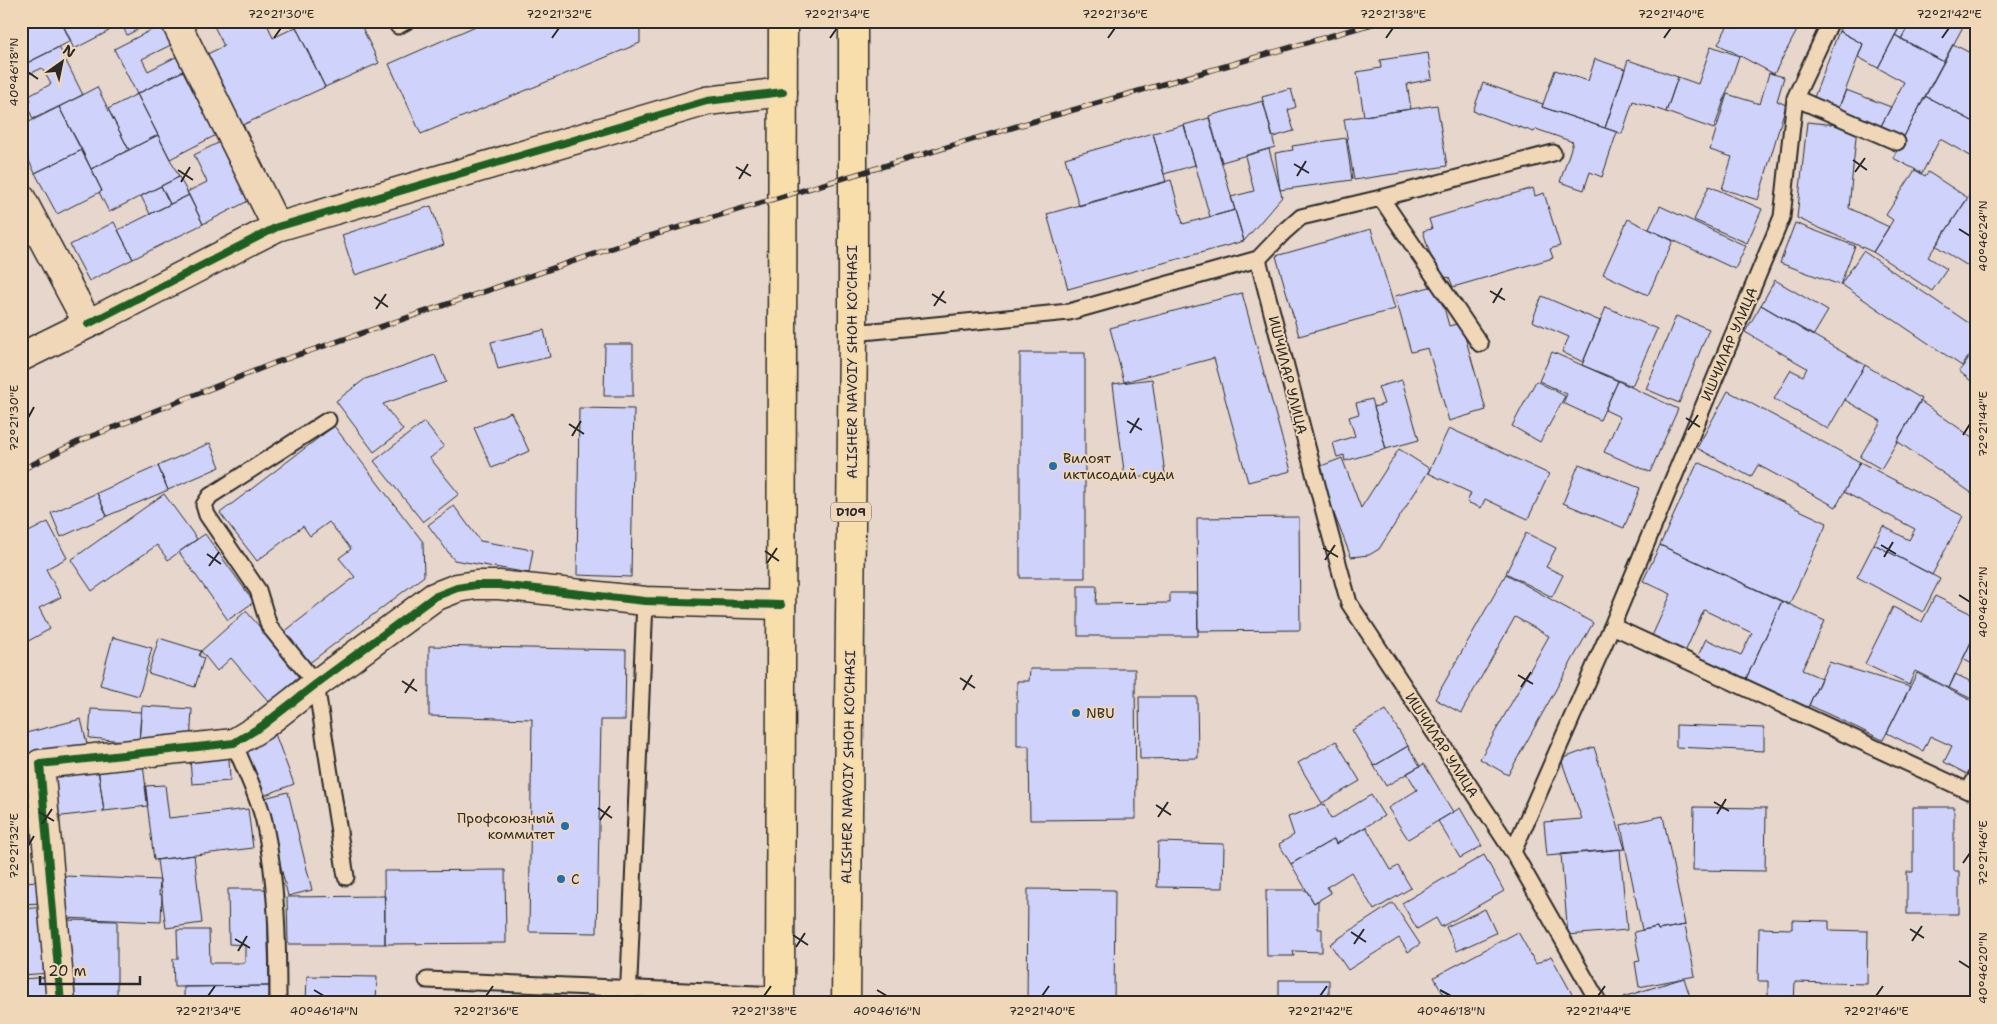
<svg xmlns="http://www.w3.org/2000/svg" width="1997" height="1024" font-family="'Shantell Sans',sans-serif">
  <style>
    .building { fill: #cfd3fc; stroke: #2b2b2b }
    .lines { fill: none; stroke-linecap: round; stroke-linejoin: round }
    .service-casing { stroke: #2b2b2b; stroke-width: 19 }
    .minor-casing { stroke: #2b2b2b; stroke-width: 31 }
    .primary-casing { stroke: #2b2b2b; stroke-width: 31 }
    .service { stroke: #f0d7b8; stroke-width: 15 }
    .minor { stroke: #f0d7b8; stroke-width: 28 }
    .primary { stroke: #f8deab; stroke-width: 28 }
    .rail-casing { stroke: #2b2b2b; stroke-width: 5.5 }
    .rail { stroke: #f0d7b8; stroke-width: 4; stroke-dasharray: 11; stroke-linecap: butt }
    .cycleway-casing { stroke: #f0d7b8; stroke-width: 11 }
    .cycleway { stroke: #1b5e20; stroke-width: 8 }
    .ticks { fill: none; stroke: #2b2b2b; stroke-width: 2 }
    .poi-dot { fill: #1f6fb2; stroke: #f0d7b8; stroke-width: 2 }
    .labels { text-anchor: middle; stroke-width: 4; stroke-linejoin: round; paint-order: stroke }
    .shield { fill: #f0d7b8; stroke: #665f55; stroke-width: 1 }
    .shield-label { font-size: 12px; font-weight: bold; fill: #2b2b2b }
    .street-label { font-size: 14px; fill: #2b2b2b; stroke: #f0d7b8 }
    .poi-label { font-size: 14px; fill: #2b2b2b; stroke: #f0d7b8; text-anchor: start }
    .neatline { fill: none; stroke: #2b2b2b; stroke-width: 2 }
    .ticks-label { font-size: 12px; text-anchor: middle; fill: #2b2b2b }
  </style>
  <rect width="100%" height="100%" fill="#e6d6cc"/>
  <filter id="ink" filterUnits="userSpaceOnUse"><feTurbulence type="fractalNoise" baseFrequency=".02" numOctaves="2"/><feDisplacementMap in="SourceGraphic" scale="10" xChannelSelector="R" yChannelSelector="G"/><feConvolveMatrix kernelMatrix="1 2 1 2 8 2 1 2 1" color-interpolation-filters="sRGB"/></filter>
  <g filter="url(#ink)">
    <path class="building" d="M21,21h40l10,20 -50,25z
      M61,21h42l6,10 -35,18z
      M120,21h34l-27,14z
      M224,21h42l7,17 23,-11 29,60 -89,41 -33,-72 21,-10 -10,-20z
      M308,21h51l20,42 -54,24 -29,-60z
      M487,21h153v22l-219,91 -32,-70z
      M1742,21h60l-28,53 -56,-30 11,-21 9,5z
      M1844,21h38l16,9 -20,38 -20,-11 5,-13 -24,-13z
      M1882,21h29l-10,18 -6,-4 3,-5z
      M1911,21h55l-22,41 -43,-23z
      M167,22l10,20 -35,17 6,12 34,-17 7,14 -52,26 -23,-45z
      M1839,31l24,13 -25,66 -25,-10z
      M1895,35l49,27 -41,76 -22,-12 23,-44 -26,-14z
      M1953,44l23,12v67l-51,-27z
      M1711,46l28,10 -25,73 -48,-17 12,-35 20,7z
      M59,47l24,48 -50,24 -7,-16 5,-2 -2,-5 22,-12 -9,-16 -21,10v-12z
      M1428,53l4,26 -25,5 4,25 -47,7 -7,-44 24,-4 -1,-8z
      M1595,59l30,10 -20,59 -63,-21 13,-37 33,11z
      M1628,60l50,17 -12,35 -33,-11 -11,33 -17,-6z
      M189,68l33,64 -52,27 -33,-65z
      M1769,73l15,4 -7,24 9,4 -28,95 -36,-11 10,-32 -22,-7 17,-56 33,10z
      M1483,83l60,21 -1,3 75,25 -15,45 -12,-5 -6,18 -24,-8 13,-40 -37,-13 -2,3 -61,-21z
      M97,87l32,63 -38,19 -32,-62z
      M1291,89l5,18 -8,3 6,21 -21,6 -11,-40z
      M1846,90l45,17 -10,19 -43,-16z
      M137,94l21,41 -29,15 -21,-41z
      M1925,96l51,27v36l-36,-20 -18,34 -29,-15z
      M1263,101l12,46 -53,15 -13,-46z
      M1437,105l10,61 -93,14 -10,-61z
      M59,107l23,43 -47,23 -14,-28v-19z
      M1209,118l26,92 -25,7 -26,-92z
      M1807,122l50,5 -8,81 40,19 -16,25 -76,-34z
      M1184,125l11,40 -31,9 -11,-41z
      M1153,133l13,49 -87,24 -14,-48z
      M158,135l21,42 -70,35 -10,-20 3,-1 -11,-22z
      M1346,138l6,42 -72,10 -5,-37 18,-3 -1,-4z
      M222,141l30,58 -49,25 -16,-32 20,-10 -13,-27z
      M1269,149l13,48 -38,44 -13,-44 23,-6 -9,-35z
      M82,150l20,41 -45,23 -22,-41z
      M1915,170l10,6 3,-4 40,26 -40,59 19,12 -15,22 -59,-39 20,-32 -7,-5z
      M179,177l10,18 -19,9 -9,-18z
      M1171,180l12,44 52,-14 9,31 -176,48 -21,-75z
      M1976,185v86l-40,-25z
      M161,186l9,18 -20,10 -9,-18z
      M1709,186l53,23 -15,34 -53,-23z
      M1533,188l2,8 9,-3 16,53 -10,3 3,9 -100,29 -4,-10 -11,3 -15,-49 9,-2 -3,-10z
      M189,195l14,29 -70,35 -15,-29z
      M431,206l13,39 -89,30 -13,-40z
      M1660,206l86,40 -11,23 -86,-40z
      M1628,219l45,22 -25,54 -45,-21z
      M114,222l19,37 -44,22 -19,-36z
      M1795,223l60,23 -15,39 -60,-22z
      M1371,229l24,80 -96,27 -23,-80z
      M1863,251l113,77v18l-14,20 -121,-82z
      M1775,280l53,31 -15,25 -52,-31z
      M1438,285l11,41 12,-3 25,87 -37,11 -21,-73 -17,4 -16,-56z
      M1242,293l49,178 -43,11 -34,-124 -90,24 -14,-54z
      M1542,296l58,25 -17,41 -21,-10 7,-15 -37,-16z
      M1761,305l104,60 -37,64 -54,-30 17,-29 12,6 4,-8 -62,-36z
      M1606,307l51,22 -25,57 -50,-21z
      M1676,316l33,13 -30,74 -33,-14z
      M544,330l6,27 -52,12 -7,-27z
      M605,344h28v52h-29z
      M1976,350v35l-17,-14z
      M1552,352l66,29 -18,39 -37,-17 4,-9 -28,-13z
      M1020,353h65v225h-65z
      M435,355l11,27 -63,22 20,26 -29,22 -38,-51 29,-22z
      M1865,365l57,34 -41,70 -21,-12 21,-36 -36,-21z
      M1152,379l13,95 -40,5 -12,-95z
      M1402,380l17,60 -33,9 -12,-42 10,-3 -6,-17z
      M1536,381l29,15 -25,46 -28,-16z
      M1618,381l60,28 -28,63 -46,-20 16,-35 -15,-7z
      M1728,391l132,71 -24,45 -78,-42 -7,12 -54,-29z
      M1372,399l14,50 -41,12 -1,-6 -7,2 -4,-14 22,-7 -6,-19 10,-3 -3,-11z
      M1920,401l56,39v56l-79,-55z
      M579,408l55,1 -3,168 -54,-2z
      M511,412l18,39 -37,17 -18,-40z
      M424,422l20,25 -14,11 29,36 -36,28 -49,-61z
      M334,426l89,116 1,34 -116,88 -24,-32 71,-55 -16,-19 12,-9 -22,-27 -19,14 -7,-10 -46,35 -37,-48z
      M1449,428l100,46 -21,45 -43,-20 -4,9 -14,-6 4,-9 -43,-20z
      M210,443l10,24 -52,23 -10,-24z
      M1399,449l31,20 -51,80 -10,6 -18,2 -35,-89 26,-10 19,50z
      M1698,462l129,61 -38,82 -129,-60z
      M1860,462l103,54 -31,59 -58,-31 9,-18 26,14 6,-11 -71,-37z
      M1579,464l61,24 -16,40 -61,-25z
      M158,466l10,24 -61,26 -10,-23z
      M97,493l10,23 -46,21 -10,-24z
      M164,494l33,45 -29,21 -11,-15 -65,46 -21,-31z
      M454,506l26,35 53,9 -4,23 -75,-13 -26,-35z
      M1299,517l1,113 -102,1 -1,-113z
      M48,522l19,36 -21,11 15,28 -22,11 11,21 -29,16v-109z
      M1526,533l30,15 -10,19 17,8 -11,22 -46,-24z
      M205,534l49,68 -26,18 -49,-68z
      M1874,544l66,35 -17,33 -66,-35z
      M1660,545l122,56 -37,80 -48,-23 9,-19 35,16 11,-22 -48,-23 -19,42 -33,-16 19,-42 -28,-13z
      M1506,574l87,49 -85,152 -28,-16 69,-123 -34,-19 -54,96 -26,-14z
      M1078,586h19l-1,18 74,-1v-10h27l1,43h-120z
      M1935,596l41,20v16l-27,56 -34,-17 -6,14 -44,-21 28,-57 29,15z
      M1782,601l43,20 -23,49 19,8 -14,32 -62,-29z
      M246,611l55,64 -31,28 -39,-45 -14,13 -16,-20z
      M113,637l39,11 -13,48 -39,-11z
      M159,638l42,13 -2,5 5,2 -9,29 -47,-14z
      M1971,642l5,3v21l-13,-7z
      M429,646l197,4 -1,70h-24l-4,213 -68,-1 3,-213 -103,-3z
      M1829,662l81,25 -27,53 -74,-35z
      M1030,669h105l1,150 -106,1 -1,-74h-12v-65h12z
      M1917,673l59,30v54l-9,17 -23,-12 8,-16 -22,-10 -7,15 -36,-18z
      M1955,674l21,10v17l-27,-13z
      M1139,697h58l1,61 -58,1z
      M142,706l50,3 -2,36 -51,-3z
      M91,709l50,3 -2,30 -50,-4z
      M1386,710l22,36 -34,20 -22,-36z
      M81,719l6,25 -66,16v-28l1,2z
      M1676,725l88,3v23l-88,-4z
      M275,734l19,50 -31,12 -20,-50z
      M1336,741l24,40 -38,22 -24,-40z
      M1408,746l12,20 -34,20 -12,-20z
      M1594,747l31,102 -78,7 -3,-34 38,-3 -21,-60z
      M229,758l1,23 -38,3 -2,-24z
      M143,764l5,42 -44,5 -6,-42z
      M1424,764l29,48 -45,27 -20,-31 29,-18 -10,-17z
      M98,769l6,42 -50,6 -5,-42z
      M31,777l8,61 -18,2v-62z
      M165,785l4,33 79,-9 5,39 -99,12 -9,-74z
      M288,792l24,98 -24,6 -24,-98z
      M1371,795l13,21 -48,28 -2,-5 -43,25 -12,-20 15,-9 -6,-18 37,-13 6,15z
      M1694,807l72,1 -1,63 -72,-1z
      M1913,807h41v64h5v43h-52v-42h6z
      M1460,808l22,38 -22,12 -22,-37z
      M1663,816l22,109 -27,5 -1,-3 -15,3 -21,-105z
      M1366,827l25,43 7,-4 13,22 -37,22 -23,-38 -24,15 4,6 -17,10 -23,-39 43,-25 2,5z
      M1158,842l66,2 -1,44 -66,-1z
      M1620,849l7,81 -59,5 -7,-81z
      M194,855l8,68 -36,5 -9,-68z
      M1484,855l20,36 -63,36 -5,-9 -19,11 -15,-26z
      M505,870l1,73 -121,1 -1,-73z
      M65,876l95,4 -1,14 3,1 -1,27 -97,-4z
      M41,881l1,22 -21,1v-22z
      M228,889h39l2,97 -95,1 -1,-28h5l-1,-29h32l1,33h35v-18l-16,-1z
      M1028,889l87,1 -1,113h-87z
      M1266,890h40l8,13 4,-3v29h4v23l-29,-1 1,5h-27z
      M385,896v48h-97l-1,-47z
      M1393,903l27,41 -12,8 -9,-14 -51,32 -18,-26z
      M46,907l5,66 -30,2v-66z
      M1485,909l11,24 -39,18 -11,-24z
      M64,920l53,1v80h-53z
      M1792,920l37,1v9l39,1 -1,53 -72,-2 -1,21h-26v-22h-10l1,-53 33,1z
      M1685,925l10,51 -56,11 -4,-25 5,-1 -6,-29 23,-5 1,3z
      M1518,932l18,32 15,-8 26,47h-129l-14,-26z
      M307,976l70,1 -1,26h-70z
      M52,977l2,26h-33v-24z
      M1684,978l8,25h-67l-2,-6z
      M1279,980h50v23h-50z
      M269,986v17h-85v-16z
      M158,1000h26v3h-26z
      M71,1001h46l8,2h-54z"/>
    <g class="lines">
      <g class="service-casing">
        <path id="service" d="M398,26l9,-5
          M1795,98l102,44
          M1381,198l172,-45
          M1258,259l25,-26 18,-16 80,-19 99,146
          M853,333l216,-21 189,-53 68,260 23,84 164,249 86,151
          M328,420l-118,76 -6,9 3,10 51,75 11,36 47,58 30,193
          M1612,626l356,165 8,-13
          M234,743c9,23 25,55 30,78 13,60 14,121 14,182
          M21,768l19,-4
          M1513,852l99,-226 170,-409 13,-119 36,-77
          M427,980l353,15
          M628,1003l17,-402"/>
      </g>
      <g class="minor-casing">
        <path id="minor" d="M175,21l102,206
          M21,198l67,126 -67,33
          M88,324l189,-97 430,-126 76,-9
          M61,1003l-21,-239 194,-21 28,-17 54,-42 118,-87 23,-9 19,-3h23l146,16 136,4"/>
      </g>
      <g class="primary-casing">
        <path id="primary" d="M780,1003l3,-982
          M846,1003l7,-670v-312"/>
      </g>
      <use href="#service" class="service"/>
      <use href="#minor" class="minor"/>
      <use href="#primary" class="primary"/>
      <g class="rail-casing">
        <path id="rail" d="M21,470l61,-30 195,-78 353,-120 391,-117 361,-104"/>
      </g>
      <use href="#rail" class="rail"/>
      <g class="cycleway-casing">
        <path id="cycleway" d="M88,324l189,-97 430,-126 76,-9
          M61,1003l-21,-239 194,-21 28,-17 54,-42 118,-87 23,-9 19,-3h23l146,16 136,4"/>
      </g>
      <use href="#cycleway" class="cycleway"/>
    </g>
  </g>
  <path class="ticks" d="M274,38l7,-10M552,38l7,-10M830,38l7,-10M1108,38l7,-10M1386,38l7,-10M1664,38l7,-10M1942,38l7,-10M28,72l10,7M1853,160l14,10M1294,164l15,9M736,167l15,9M178,170l15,10M1855,172l10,-14M1297,176l9,-15M739,179l9,-15M181,182l9,-15M1959,229l11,7M1490,291l15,9M932,294l14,9M374,297l14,10M1493,303l9,-15M934,306l10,-15M376,309l10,-15M28,418l6,-11M1686,418l14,9M1127,421l15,9M569,424l15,10M1688,430l10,-15M1130,433l9,-15M1963,435l7,-11M572,436l9,-15M1881,545l15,9M1323,548l15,9M765,551l14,10M207,554l14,10M1884,557l9,-15M1325,560l10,-15M767,563l10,-15M209,566l10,-14M1959,595l11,7M1518,675l15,9M960,678l15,10M402,681l15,10M1521,687l10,-15M963,690l9,-15M405,693l9,-14M1714,802l15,9M1156,805l15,10M598,808l14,10M39,812l15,9M1717,814l9,-15M1158,817l10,-15M600,820l10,-14M42,824l10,-15M28,846l6,-10M1963,863l7,-10M1910,929l14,9M1351,932l15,10M793,935l15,10M235,939l15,9M1912,941l10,-15M1354,944l10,-15M796,947l9,-14M238,951l9,-15M1959,961l11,7M314,990l10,6M877,990l10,6M1440,990l11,6M208,996l7,-10M486,996l7,-10M764,996l7,-10M1042,996l7,-10M1320,996l7,-10M1598,996l7,-10M1876,996l7,-10"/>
  <g class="poi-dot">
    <circle cx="1053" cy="466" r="5"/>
    <circle cx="1076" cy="713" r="5"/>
    <circle cx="565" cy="826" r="5"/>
    <circle cx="561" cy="879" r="5"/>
  </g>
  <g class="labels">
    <rect class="shield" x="831" y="502.5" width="40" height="19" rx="4"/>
    <g class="shield-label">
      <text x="851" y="516">D109</text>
    </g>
    <g class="street-label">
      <text transform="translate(1729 344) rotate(-67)" y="5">ИШЧИЛАР УЛИЦА</text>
      <text transform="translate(852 362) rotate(-90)" y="5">ALISHER NAVOIY SHOH KO'CHASI</text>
      <text transform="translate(1288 375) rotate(76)" y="5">ИШЧИЛАР УЛИЦА</text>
      <text transform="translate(1442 745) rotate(57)" y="5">ИШЧИЛАР УЛИЦА</text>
      <text transform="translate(848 767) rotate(-89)" y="5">ALISHER NAVOIY SHOH KO'CHASI</text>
    </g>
    <g class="poi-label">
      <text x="1063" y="463">Вилоят<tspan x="1063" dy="16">иктисодий суди</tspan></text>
      <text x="1086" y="718">NBU</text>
      <text x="555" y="823" text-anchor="end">Профсоюзный<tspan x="555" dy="16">коммитет</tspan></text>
      <text x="571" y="884">С</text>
    </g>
  </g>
  <rect width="1997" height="1024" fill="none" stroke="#f0d7b8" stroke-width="55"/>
  <g transform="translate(62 62) rotate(33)" stroke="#f0d7b8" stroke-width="4" paint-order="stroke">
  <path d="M0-4L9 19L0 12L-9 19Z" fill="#2b2b2b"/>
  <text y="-8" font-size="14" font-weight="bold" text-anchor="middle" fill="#2b2b2b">N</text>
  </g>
  <path d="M40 976v8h100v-8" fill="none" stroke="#2b2b2b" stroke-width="2.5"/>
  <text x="48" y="976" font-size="15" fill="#2b2b2b" stroke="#f0d7b8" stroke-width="4" paint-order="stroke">20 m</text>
  <rect x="28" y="28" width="1942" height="968" class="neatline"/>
  <g class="ticks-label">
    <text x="281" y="18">72°21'30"E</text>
    <text x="559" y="18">72°21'32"E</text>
    <text x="837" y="18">72°21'34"E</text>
    <text x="1115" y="18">72°21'36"E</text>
    <text x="1393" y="18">72°21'38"E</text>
    <text x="1671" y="18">72°21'40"E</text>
    <text x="1949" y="18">72°21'42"E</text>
    <text transform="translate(14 72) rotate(-90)" y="4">40°46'18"N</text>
    <text transform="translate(1983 236) rotate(-90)" y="4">40°46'24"N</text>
    <text transform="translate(14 418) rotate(-90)" y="4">72°21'30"E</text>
    <text transform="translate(1983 424) rotate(-90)" y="4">72°21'44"E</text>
    <text transform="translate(1983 602) rotate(-90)" y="4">40°46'22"N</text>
    <text transform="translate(14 846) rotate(-90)" y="4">72°21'32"E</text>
    <text transform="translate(1983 853) rotate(-90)" y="4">72°21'46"E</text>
    <text transform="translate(1983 968) rotate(-90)" y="4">40°46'20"N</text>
    <text x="208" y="1015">72°21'34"E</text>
    <text x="324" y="1015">40°46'14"N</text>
    <text x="486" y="1015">72°21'36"E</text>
    <text x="764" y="1015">72°21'38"E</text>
    <text x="887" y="1015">40°46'16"N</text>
    <text x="1042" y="1015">72°21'40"E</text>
    <text x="1320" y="1015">72°21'42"E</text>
    <text x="1451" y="1015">40°46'18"N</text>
    <text x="1598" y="1015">72°21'44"E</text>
    <text x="1876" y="1015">72°21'46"E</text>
  </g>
</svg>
